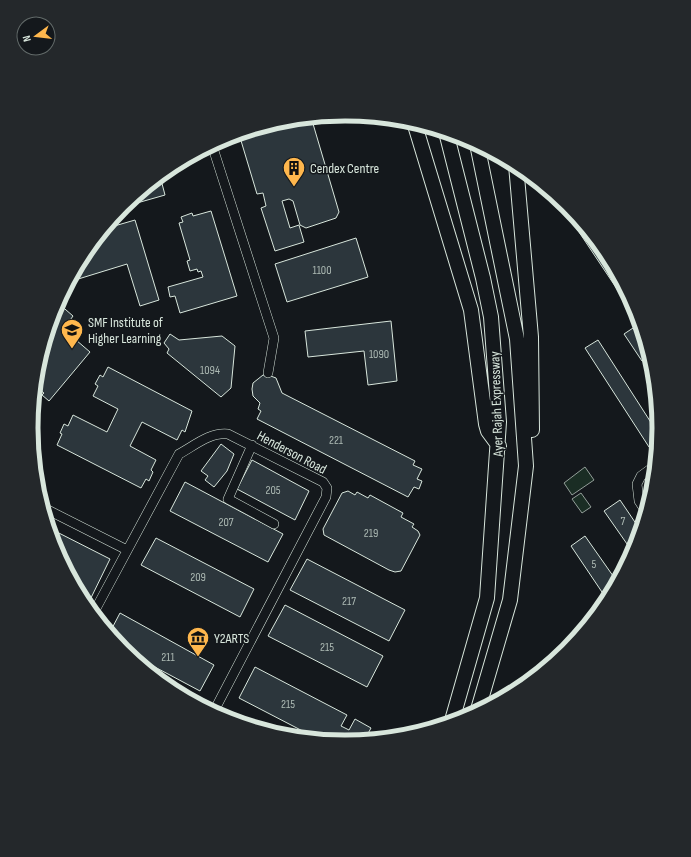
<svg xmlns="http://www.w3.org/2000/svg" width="691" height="857" font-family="'Sofia Sans Condensed',sans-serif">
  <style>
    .green { fill: #1a2d24; stroke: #939e99 }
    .building { fill: #2c363c; stroke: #d8e6dc }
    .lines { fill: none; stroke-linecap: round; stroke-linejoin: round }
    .minor-casing { stroke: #d8e6dc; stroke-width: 10 }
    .highway-casing { stroke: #d8e6dc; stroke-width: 16 }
    .minor { stroke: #14181c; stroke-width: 9 }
    .highway { stroke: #14181c; stroke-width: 14 }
    .labels { text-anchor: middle; stroke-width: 3; stroke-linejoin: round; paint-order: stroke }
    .number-label { font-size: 12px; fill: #adbab4 }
    .poi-label { font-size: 14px; fill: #d8e6dc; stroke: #14181c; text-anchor: start }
    .street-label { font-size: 14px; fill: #d8e6dc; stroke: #14181c }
    .rim { fill: none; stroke: #d8e6dc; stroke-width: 5 }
  </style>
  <rect width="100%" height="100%" fill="#14181c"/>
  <path class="green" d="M585,467l9,13 -22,15 -8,-12z
    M581,493l10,14 -9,6 -10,-14z"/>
  <path class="building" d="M311,117l28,95 -3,6 -30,10 -6,-3 -7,-24 -4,-2 -7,2 8,27 9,-3 5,17 -29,9 -14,-43 5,-2 -3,-13 -6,1 -18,-60 45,-14z
    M160,176l5,19 -35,10 -1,-3z
    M570,208l37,46 25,46 -5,4 -62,-93z
    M211,211l26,85 -57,17 -5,-17 -5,1 -2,-10 35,-10 -2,-6 -3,1 -1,-3 -7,2 -3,-10 3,-1 -11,-37 4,-1 -2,-5 11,-4 1,3z
    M135,220l24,80 -19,6 -13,-42 -52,16 -2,-6 11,-20 20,-25z
    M356,238l12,39 -81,25 -12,-38z
    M58,303l15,13 -7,10 6,5 -3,3 21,18 -41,49 -7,-6 2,-2 -9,-7 2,-19 3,-11 11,-13 -2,-2 5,-6 -6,-5z
    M391,321l6,60 -29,4 -4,-34 -56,6 -3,-26z
    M633,328l5,7 5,-4 7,24 -8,6 -18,-27z
    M170,334l9,6 43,-4 13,10 -4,42 -10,9 -54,-44 2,-4 -5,-6z
    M598,340l61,95v5l-10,7 -64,-99z
    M108,367l84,44 -7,21 -3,-2 -5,10 -35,-18 -12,24 26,14 -5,10 2,2 -4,9 -3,-2 -5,9 -84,-43 5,-11 -2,-1 4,-9 4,2 5,-11 34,17 11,-23 -25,-13 5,-10 -3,-2 5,-9 3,2z
    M263,375h5l8,3 6,15 133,68 -2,4 9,4 -5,10 5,2 -3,8 -5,-2 -6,10 -151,-78 4,-8 -3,-2 2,-6 -7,-7 -1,-7 1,-6z
    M31,425h5l-1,7h-4z
    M221,444l13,10 -7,17 -13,16 -9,-7 3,-4 -7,-5z
    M252,460l57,31 -14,29 -58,-31z
    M185,482l98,52 -15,28 -98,-51z
    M348,491l7,4 2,-3 11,6 2,-3 33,18 -2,4 13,7 -2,3 6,4 2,4 -19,36 -6,1 -6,-2 -65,-35 -1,-6 19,-36z
    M620,500l21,31 -7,23 -30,-43z
    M49,528l61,31 -23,47 -32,-57z
    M585,536l33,47 -10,18 -37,-55z
    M156,538l98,51 -14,28 -99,-52z
    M307,559l98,51 -16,31 -99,-51z
    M285,605l98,51 -16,31 -99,-51z
    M120,613l94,52 -14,26 -79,-42 -12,-15z
    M255,667l92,48 -6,11 8,4 6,-11 16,9 -7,13 -19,2 -25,-3 -81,-42z"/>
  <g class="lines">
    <g class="minor-casing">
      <path id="minor" d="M212,145l62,193 -6,35
        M252,445l-24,54 46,25
        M42,507l85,43
        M647,513l-8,-12 -2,-17 4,-8 15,-11
        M93,614l86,-160c15,-8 31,-22 49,-20l95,48 4,6 -1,9 -113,216"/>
    </g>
    <g class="highway-casing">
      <path id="highway" d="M414,122l57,188 15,114 2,7 11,15
        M446,132l37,146 8,39 8,105 -12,176 -36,126
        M477,144l40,195 9,127 -16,134 -33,113
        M516,165l15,172 1,93"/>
    </g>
    <use href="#minor" class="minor"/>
    <use href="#highway" class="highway"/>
  </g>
  <defs>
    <g id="building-pin" transform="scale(1.15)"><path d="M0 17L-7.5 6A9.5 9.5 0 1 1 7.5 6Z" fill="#ffb74d" stroke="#14181c"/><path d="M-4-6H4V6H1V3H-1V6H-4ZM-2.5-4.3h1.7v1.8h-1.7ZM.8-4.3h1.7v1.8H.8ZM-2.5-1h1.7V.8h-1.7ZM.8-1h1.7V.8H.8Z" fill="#111"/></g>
    <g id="university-pin" transform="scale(1.15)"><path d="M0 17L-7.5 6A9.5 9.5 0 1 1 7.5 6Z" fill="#ffb74d" stroke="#14181c"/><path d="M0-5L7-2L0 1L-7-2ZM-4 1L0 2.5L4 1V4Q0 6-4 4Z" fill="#111"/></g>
    <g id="museum-pin" transform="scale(1.15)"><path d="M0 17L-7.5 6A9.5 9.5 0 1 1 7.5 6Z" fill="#ffb74d" stroke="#14181c"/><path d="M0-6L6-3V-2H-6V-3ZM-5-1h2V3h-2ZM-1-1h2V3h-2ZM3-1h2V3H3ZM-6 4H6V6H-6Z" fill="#111"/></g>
  </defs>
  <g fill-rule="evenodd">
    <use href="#building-pin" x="294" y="168"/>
    <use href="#university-pin" x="72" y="330"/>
    <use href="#museum-pin" x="198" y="638"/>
  </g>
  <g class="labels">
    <g class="number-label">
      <text x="322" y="274">1100</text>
      <text x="379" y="358">1090</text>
      <text x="210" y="374">1094</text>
      <text x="336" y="444">221</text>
      <text x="273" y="494">205</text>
      <text x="623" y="525">7</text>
      <text x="226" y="526">207</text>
      <text x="371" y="537">219</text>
      <text x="594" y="568">5</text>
      <text x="198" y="581">209</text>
      <text x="349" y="605">217</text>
      <text x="327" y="651">215</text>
      <text x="168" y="661">211</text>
      <text x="288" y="708">215</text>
    </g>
    <g class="poi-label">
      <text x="310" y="173">Cendex Centre</text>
      <text x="88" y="327">SMF Institute of<tspan x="88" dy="16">Higher Learning</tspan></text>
      <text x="214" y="643">Y2ARTS</text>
    </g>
    <g class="street-label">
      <text transform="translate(496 404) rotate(-92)" y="5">Ayer Rajah Expressway</text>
      <text transform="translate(292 452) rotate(28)" y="5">Henderson Road</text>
    </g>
  </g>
  <path d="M0 0H691V857H0ZM38 428a307 307 0 1 1 614 0a307 307 0 1 1-614 0Z" fill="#24282b" fill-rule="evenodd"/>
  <path class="rim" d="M38 428a307 307 0 1 1 614 0a307 307 0 1 1-614 0Z"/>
  <g transform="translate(36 36) rotate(255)"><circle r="19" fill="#14181c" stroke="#626a69"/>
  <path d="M0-3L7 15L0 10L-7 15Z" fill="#ffb74d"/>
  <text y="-6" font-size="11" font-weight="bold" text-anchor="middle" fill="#d8e6dc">N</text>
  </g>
</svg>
